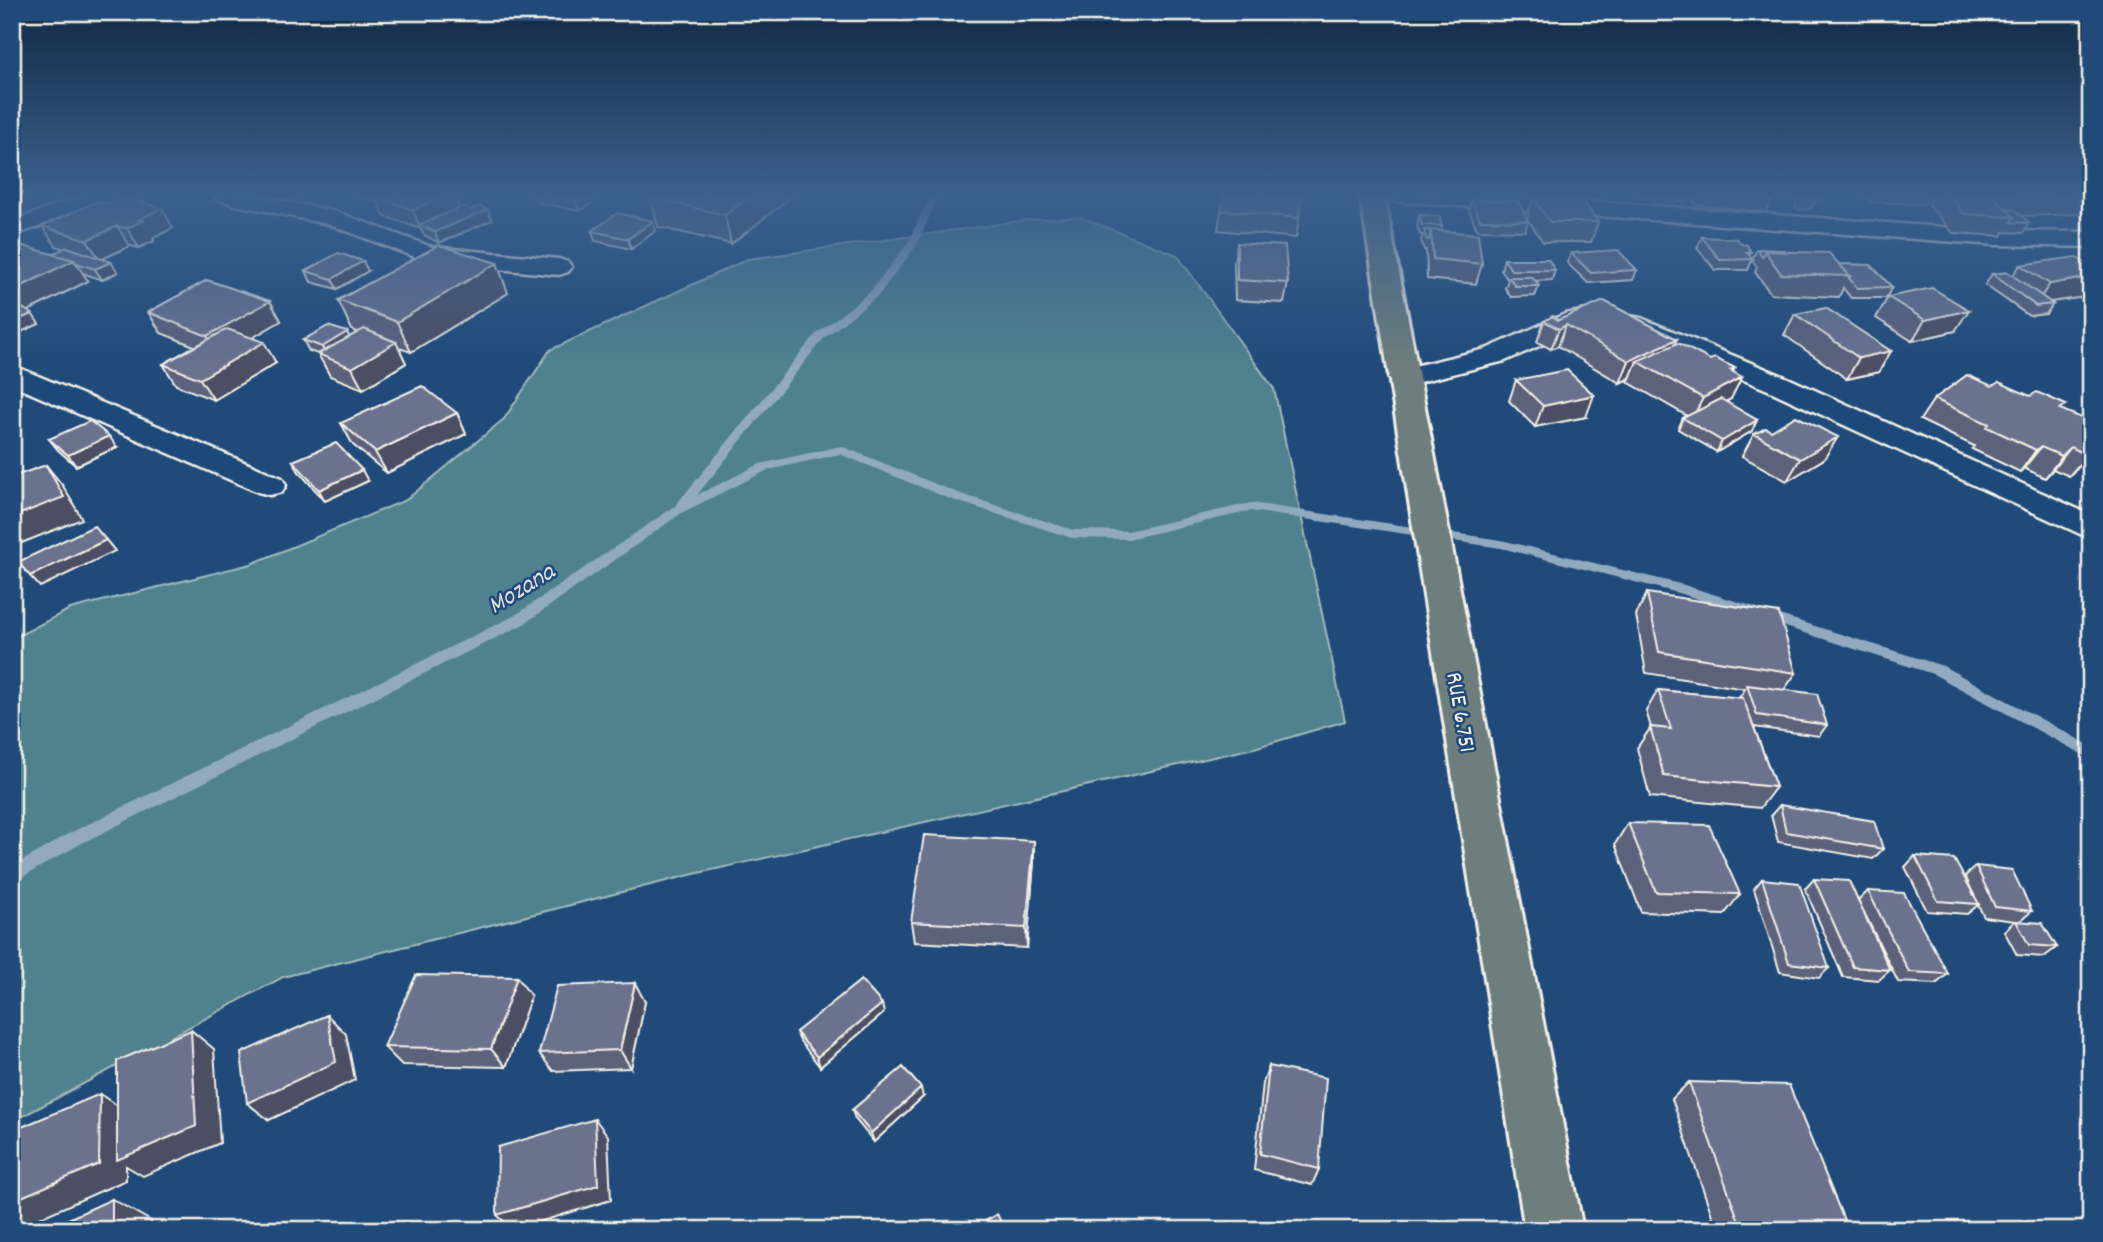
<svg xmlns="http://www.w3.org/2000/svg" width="2103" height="1242" font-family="Dekko,sans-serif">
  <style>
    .green { fill: #50828e; stroke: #a2babb; stroke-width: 2 }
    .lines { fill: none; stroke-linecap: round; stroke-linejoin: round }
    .stream { fill: #92aac0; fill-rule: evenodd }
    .minor-casing { stroke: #f4f1e8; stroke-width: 5 }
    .primary-casing { stroke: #f4f1e8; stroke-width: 6 }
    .minor { fill: #1f4a7a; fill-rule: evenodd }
    .primary { fill: #6d7e7c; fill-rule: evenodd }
    .wall { fill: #5c627a; stroke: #f4f1e8; stroke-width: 2 }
    .shaded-wall { fill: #4b5063; stroke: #f4f1e8; stroke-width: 2 }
    .building { fill: #6b728e; stroke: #f4f1e8; stroke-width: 2 }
    .labels { text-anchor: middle; stroke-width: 5; stroke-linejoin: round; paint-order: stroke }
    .street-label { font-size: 24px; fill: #f4f1e8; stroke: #1f4a7a }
    .water-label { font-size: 26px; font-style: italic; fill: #dcdfde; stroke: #1f4a7a }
  </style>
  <rect width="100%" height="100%" fill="#1f4a7a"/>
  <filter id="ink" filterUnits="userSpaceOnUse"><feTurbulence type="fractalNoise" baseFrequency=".0143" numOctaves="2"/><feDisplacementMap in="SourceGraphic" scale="14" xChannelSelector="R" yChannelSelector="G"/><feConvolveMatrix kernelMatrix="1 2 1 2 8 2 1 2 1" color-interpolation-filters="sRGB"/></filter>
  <g filter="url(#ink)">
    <path class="green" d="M1080,217l97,38 97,134 71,332 -91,27 -560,126 -411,103 -271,145v-483l58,-30 181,-45 155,-64 98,-81 46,-69 198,-91 279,-39z"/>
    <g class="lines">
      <path class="stream" d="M931,194h8l-22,51 -39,51 -54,42 -127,157 63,-31 81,-18 117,47 115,37 55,1 123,-28 250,37 183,45 259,81 148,80v13l-158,-85 -251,-80 -181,-46 -250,-37 -123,28 -56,-1 -122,-39 -110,-45 -72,16 -85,42 -159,112 -442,219 -70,40v-16l58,-34 444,-217 161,-110 141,-172 54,-42 37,-48z"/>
      <g class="minor-casing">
        <path id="minor" d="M89,194h34l-4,5 -107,37v-15z
          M212,194h36l86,17 98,36 127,12 9,3 4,5 -4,5 -9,3 -131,-13 -100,-38 -92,-19 -20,-6z
          M1382,194h106l509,37 94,1v15l-94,-2 -603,-44 -8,-2z
          M1592,309l49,9 147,60 303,137v24l-323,-149 -144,-59 -32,-6 -10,2 -77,34 -102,25 -10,-3 -5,-6 5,-6 93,-22 79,-35z
          M12,365l270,113 4,7 -4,7 -12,3 -12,-3 -246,-107z"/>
      </g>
      <g class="primary-casing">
        <path id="primary" d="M1360,194h24l199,1036h-58z"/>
      </g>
      <use href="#minor" class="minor"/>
      <use href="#primary" class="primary"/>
    </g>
    <path class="wall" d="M351,194h102l6,14 33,12 -53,23 -15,-8 -3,-6 -37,-13 -6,-15 -1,1z
      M533,194h57l3,8 -14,9 -43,-9z
      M658,194h137l-64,50 -73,-17 -7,-29z
      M1519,194h58l-1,4 22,24 -7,20h-48l-16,-24 6,-20 -13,-1z
      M1638,194h51l-3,7 -46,-3z
      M1689,194h135l-3,6 -5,-1 -5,10 -12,1 -4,-4 3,-7 -25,-1 -7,14 -70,-7z
      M1863,194h67l-6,10 -53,-2z
      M1934,194h157v2l-12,18 -57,2 7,7 -6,10 -19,-1 -2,4 -49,-3 -25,-29z
      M1471,200l57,21 -3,10 -48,-1 -8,-20z
      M98,201l75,27 -20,10 1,3 -15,7 -9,-2 -28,13 16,13 -16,8 -19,-7 5,8 -60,30 4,3 7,10 -23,10 -4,-2v-89l40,11 12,-5 -8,-3 -14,-20z
      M1221,210l78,8 -3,20 -78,-8z
      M1419,215l23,11 -1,5 41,33 -6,20 -49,-5 -1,-29h-2l-3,-10 2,-5h-3l-3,-10z
      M653,221l2,10 -24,18 -36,-8 -3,-10z
      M1702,237l39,7 10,8 -2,3 3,4 5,-10 29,3 53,12 53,23 -6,11h-35l-8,-10 -4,9 -68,-3 -16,-22 2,-5 -5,-7 -4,10h-33l-18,-22z
      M1237,243l51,40 -4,20 -49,-3 -1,-37z
      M1571,253l66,17 -4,10 -45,3 -21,-20z
      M1504,259l51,11 -3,10 -17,1 4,5 -4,10 -24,1 -6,-9 3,-8 -7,-10z
      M2020,265l71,1v30l-40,6 2,2 -7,10 -17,2 -44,-31 7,-11 21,1z
      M306,271h62l-31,18 -26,-7z
      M508,293l-97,59 -12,-4 7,15 -43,26 -33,-13 -12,-22 -9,-3 -6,-11 44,-8 2,5 9,-5 -6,-2 -14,-30z
      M1888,297l67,34 -43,10 -36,-23z
      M270,301l11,20 -29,17 24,25 -62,37 -38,-15 -13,-21 31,-18 -33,-13 -13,-21z
      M1795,314l96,37 -12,21 -32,7 -63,-44z
      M1558,320l116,25 59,27 -2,27 -5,3 31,18 -5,11 -35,21 -39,-23 5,-11 4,-2 -59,-34 2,-4 -10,5 -62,-37 -7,3 -14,-7 7,-21z
      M2091,347v13l-7,-4z
      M1516,380l70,37 -51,10 -26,-26z
      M1992,386l38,10 33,14 28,44 -22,22 -16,-7 -8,9 -21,-10 -4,4 -48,-23 2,-3 -54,-26 14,-21z
      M457,413l9,21 -79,39 -34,-28 -12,-22z
      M1771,431l53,28 -37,22 -45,-25 12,-22z
      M49,439l68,8 -41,19 -18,-16z
      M293,461l75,20 -43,20 -26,-29z
      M1647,593l149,80 -12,17 43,35 -8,11 -65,-9 22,60 -16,21 -110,-11 -13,-49 14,-21 -5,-16 12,-21 82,8v-2l5,-7 -99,-16 -10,-58z
      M1780,805l103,44 -10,10 -95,-17 -7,-27z
      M1628,823l112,71 -16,21 -83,-3 -26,-68z
      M1915,856l58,37 -8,-17 11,-10 56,45 -12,10 37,26 -13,10 -27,-2 -13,-24 11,-10 -31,-4 -6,-12 -11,9 -40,-3 -22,-44z
      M1034,861l-7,87 -113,-6 -3,-20z
      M1762,879l67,89 -10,10 -39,-6 -26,-83z
      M1814,879l44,22 10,-10 80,83 -12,10 -38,-2 -39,-80 31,68 -11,10 -36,-3 -38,-88z
      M531,996l-25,71 -104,-2 -18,-18z
      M645,1002l-14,66 -78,3 -14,-18z
      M884,1013l-64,54 -20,-26 -4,-9z
      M1269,1066l50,103 -7,16 -58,-15 9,-87z
      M1689,1082l159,148h-131l-45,-131z
      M923,1097l-49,45 -19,-23 -3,-9z"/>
    <path class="shaded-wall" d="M373,194h20l-17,2 2,5 -1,1z
      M446,194h7l7,17 -41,14 2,5 -8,-20z
      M587,194h3l3,8 -14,9 -3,-10z
      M754,194h41l-64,50 -6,-29z
      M162,208l11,20 -20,10 1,3 -15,7 -12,-20 11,-8z
      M488,210l4,10 -53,23 -4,-11z
      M653,221l2,10 -24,18 -3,-10z
      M117,226l13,20 -30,14 -13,-20z
      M74,260l14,21 -76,38v-28z
      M363,261l5,10 -31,18 -5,-10z
      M111,262l7,10 -16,8 -7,-11z
      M497,263l11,30 -97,59 -14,-30z
      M2091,277v19l-55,8 14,-20z
      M270,301l11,20 -62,36 -12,-21z
      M1969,310l-14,21 -43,10 13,-21z
      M32,314l7,10 -23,10 -4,-5v-7z
      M1566,325l-8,21 -7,3 8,-20z
      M347,332l5,11 -24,15 -6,-11z
      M1677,339l-9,21 -31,1 -7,17 -10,5 9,-22z
      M264,342l12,21 -62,37 -14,-21z
      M396,342l10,21 -43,26 -11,-21z
      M1891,351l-12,21 -32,7 12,-21z
      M1735,368l-9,17 16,-8 -11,22 -39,20 11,-21 27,-28z
      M1594,395l-8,22 -51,10 8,-21z
      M457,413l9,21 -79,39 -12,-21z
      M1757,420l-5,11 -35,21 5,-11z
      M109,436l8,11 -41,19 -8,-11z
      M1838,437l-14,22 -37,22 13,-22z
      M2041,447l-17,21 -4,4 16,-22z
      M2071,447l-18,22 -8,9 17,-22z
      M2091,451v3l-6,7 -16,15z
      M46,465l17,21 19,33 -63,25 -7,-7v-20z
      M362,470l6,11 -43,20 -6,-11z
      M106,540l9,11 -75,36 -10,-11z
      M1034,841v20l-7,87 -1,-20z
      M517,977l14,19 -25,71 -15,-18z
      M635,983l10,19 -14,66 -11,-18z
      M882,1004l2,9 -64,54 -3,-10z
      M327,1015l19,19 9,46 -86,40 -22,-17z
      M191,1030l23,19 6,94 -77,33 -17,-10v14l-109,48 -5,-3v-24l88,-107 26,18z
      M921,1088l2,9 -49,45 -3,-9z
      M595,1119l13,17 3,64 -98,30 -16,-15z
      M112,1199l39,22v9h-39z"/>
    <path class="building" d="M381,194h65l-33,16 -37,-14z
      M542,194h45l-11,7z
      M658,194h96l-29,21 -74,-17z
      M1224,194h65l13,1 -3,23 -78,-8z
      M1947,194h45l22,23 -49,-3z
      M2025,194h66l-61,3z
      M1800,196h12l4,3 -12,1z
      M124,197l38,11 -24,12 5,1 -16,7 -10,-2 -30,14 -45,-14 56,-25 11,3z
      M1533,198h48l17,24h-48z
      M1471,200l47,1 10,20 -48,-1z
      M464,206l7,4 9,-4 8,4 -53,22 -16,-7z
      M2006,208l8,1 15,14 -18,-1 3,-5z
      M617,213l36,8 -25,18 -36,-8z
      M1419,215l20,1 3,10 -20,-1z
      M1424,230h7l-2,10 -3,-1z
      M1431,230l47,4 4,30 -49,-5z
      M1702,237l35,2 4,5 6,1 4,7h-5l7,7 -33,1z
      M12,243l62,17 -62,31z
      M1237,243l48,3 3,37 -51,-3z
      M439,245l58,18 -100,59 -59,-22z
      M67,247l44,15 -16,7 -19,-6 -2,-3 -22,-6z
      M1757,249l28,1 1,2 -21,-1 -3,6z
      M1618,250l19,20 -46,3 -20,-20z
      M1765,251l64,2 21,23 -69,-2z
      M338,253l25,8 -31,18 -26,-8z
      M2075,257l16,9v11l-41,7 -30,-19z
      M1504,259h44l7,11h-44z
      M1839,264l32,1 21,22 -35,1 -8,-10 1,-2z
      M2008,272l45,32 -17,2 -44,-32z
      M1509,277h23l7,9h-24z
      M207,280l63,21 -63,35 -59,-24z
      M1932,288l37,22 -44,10 -37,-23z
      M1604,301l73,38 -48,22 -63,-36 -7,4 -15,-8 9,-5 5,4z
      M21,307l11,7 -20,8v-11z
      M1826,308l65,43 -32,7 -64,-44z
      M328,326l19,6 -25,15 -19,-7z
      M227,329l37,13 -64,37 -37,-15z
      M364,329l32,13 -44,26 -34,-14z
      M1678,343l32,17 5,-2 20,10 -5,2 12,7 -39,21 -66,-37z
      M1567,370l27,25 -51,11 -27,-26z
      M1967,375l25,11 7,-4 31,14 7,-4 29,13 -6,4 31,13v10l-2,1 2,1v17l-4,4 -16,-8 -9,9 -21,-9 -5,3 -49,-23 2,-3 -55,-25z
      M422,386l35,27 -82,39 -34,-29z
      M1721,399l36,21 -35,21 -39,-23z
      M1796,416l42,21 -38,22 -46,-25 12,-6 5,3z
      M90,421l19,15 -41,19 -19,-16z
      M336,443l26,27 -43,20 -26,-29z
      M46,465l18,32 -52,20v-40z
      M94,526l12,14 -76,36 -12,-14z
      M1647,593l132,20 17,60 -137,-21z
      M1747,685l70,9 10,31 -70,-10z
      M1658,690l85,8 33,89 -112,-11 -14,-49 21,2z
      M1780,805l94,16 9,28 -97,-17z
      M1628,823l81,2 31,69 -84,-2z
      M924,835l110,6 -8,87 -115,-6z
      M1915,856l39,3 25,45 -41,-3z
      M1976,866l36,4 20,41 -37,-4z
      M1762,879l37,4 30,85 -40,-5z
      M1814,879l35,2 41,89 -37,-3z
      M1868,891l36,2 44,81 -39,-2z
      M2016,921l26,2 15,24 -28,-2z
      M416,975l101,2 -26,72 -107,-2z
      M861,980l21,24 -65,53 -21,-25z
      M635,983l-15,67 -81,3 18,-67z
      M327,1015l9,47 -89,41 -6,-50z
      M191,1030l5,96 -79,34v-99z
      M1269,1066l57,12 -7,91 -59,-15z
      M903,1067l18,21 -50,45 -19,-23z
      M1689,1082l100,3 59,145h-106z
      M100,1094l-1,70 -87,37v-70z
      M595,1119l3,66 -101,30 1,-68z
      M112,1199v31h-68z
      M997,1214l8,16h-34z"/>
  </g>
  <linearGradient id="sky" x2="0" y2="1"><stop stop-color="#112943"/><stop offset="0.53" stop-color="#3c608d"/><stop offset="1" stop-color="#3c608d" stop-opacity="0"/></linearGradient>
  <rect width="2103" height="368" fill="url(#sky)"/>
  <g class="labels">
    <g class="street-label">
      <text transform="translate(1462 712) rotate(80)" y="8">RUE 6.751</text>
    </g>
    <g class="water-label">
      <text transform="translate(520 587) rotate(-32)" y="9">Mozana</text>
    </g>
  </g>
  <rect width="2103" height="1242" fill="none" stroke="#1f4a7a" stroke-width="42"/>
  <rect x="21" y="21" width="2061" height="1200" fill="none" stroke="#f4f1e8" stroke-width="2.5" filter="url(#ink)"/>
</svg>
